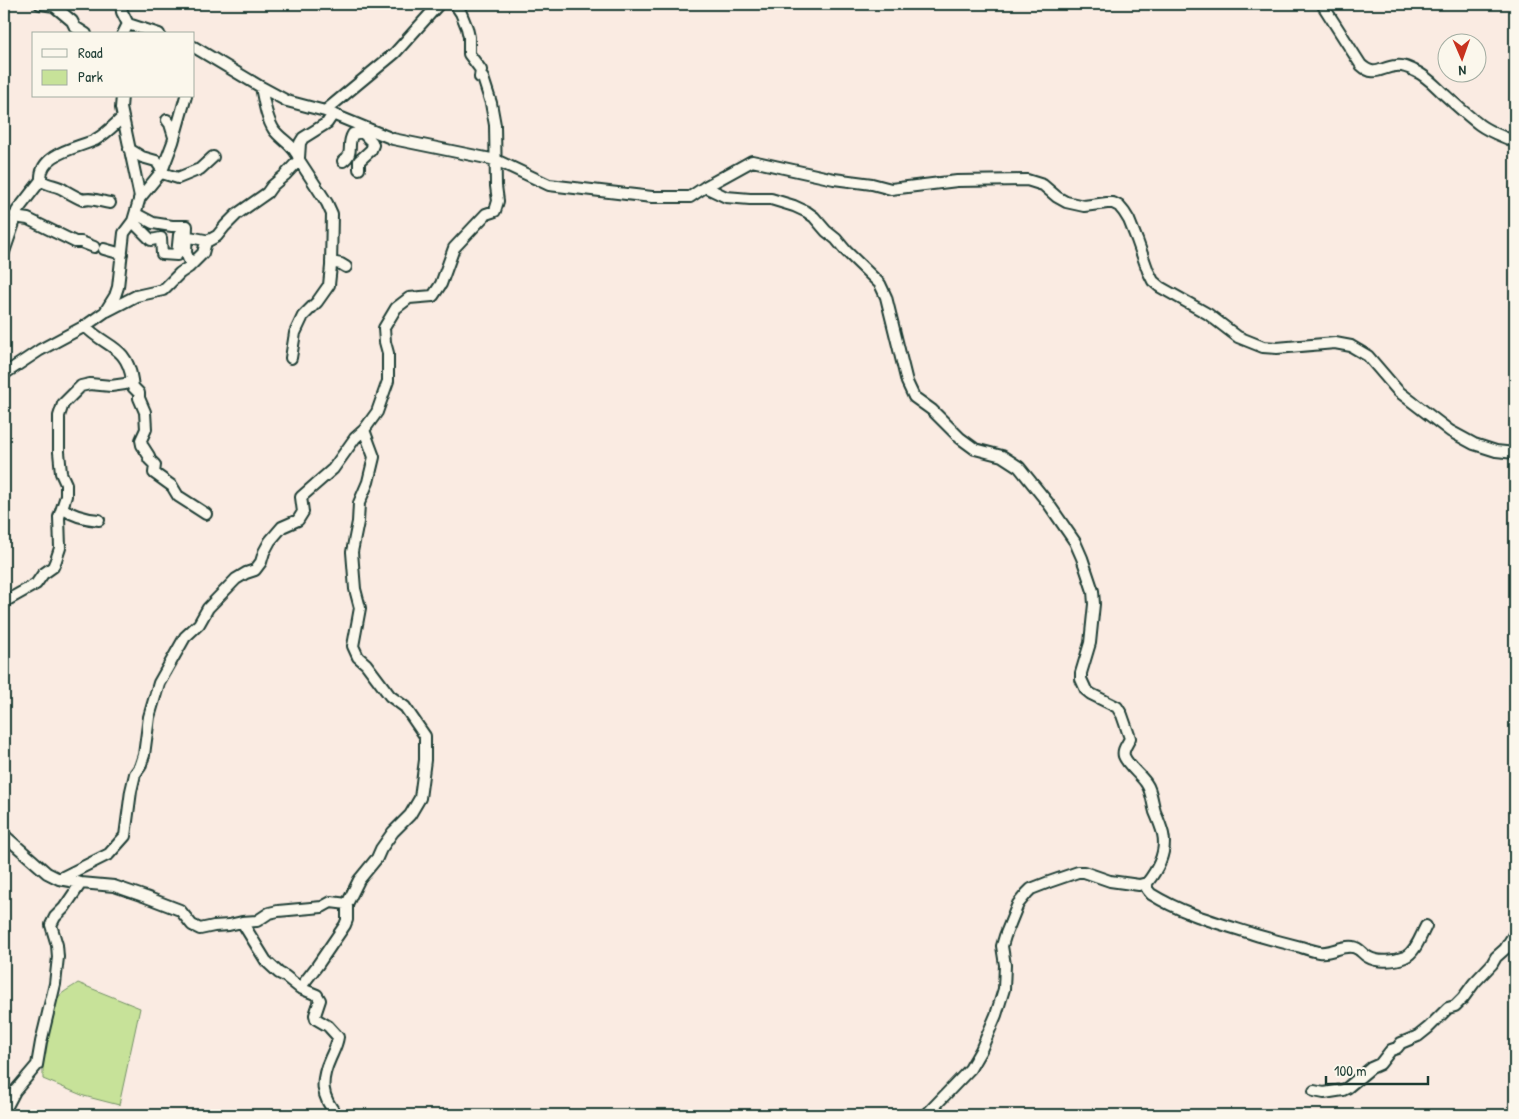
<svg xmlns="http://www.w3.org/2000/svg" width="1519" height="1119" font-family="'Patrick Hand',sans-serif">
  <style>
    .green { fill: #c7e299; stroke: #739066 }
    .lines { fill: none; stroke-linecap: round; stroke-linejoin: round }
    .minor-casing { stroke: #1f3d34; stroke-width: 14 }
    .minor { stroke: #fbf7ec; stroke-width: 10 }
  </style>
  <rect width="100%" height="100%" fill="#faebe2"/>
  <filter id="ink" filterUnits="userSpaceOnUse"><feTurbulence type="fractalNoise" baseFrequency=".02" numOctaves="2"/><feDisplacementMap in="SourceGraphic" scale="10" xChannelSelector="R" yChannelSelector="G"/><feConvolveMatrix kernelMatrix="1 2 1 2 8 2 1 2 1" color-interpolation-filters="sRGB"/></filter>
  <g filter="url(#ink)">
    <path class="green" d="M78,983l62,25 -21,97 -35,-9 -41,-17c0,-26 -2,-57 13,-79 4,-7 15,-12 22,-17z"/>
    <g class="lines">
      <g class="minor-casing">
        <path id="minor" d="M40,4l14,2 18,15 3,6 11,7
          M121,4l1,8 6,12 31,10
          M1322,4l39,61c14,13 20,2 35,1 7,-1 13,2 19,5 12,5 20,15 30,24 11,10 23,21 35,30 11,8 23,11 35,17
          M123,34l5,-10
          M194,47l67,40 26,14 38,10 68,28 103,21 53,25 103,12h38l15,-10 47,-26 82,18 38,5 19,5 66,-8 70,-1 16,5 14,12 9,5 18,4 23,-3h6l6,3 5,6 5,8 8,20 11,31 5,10 7,6 48,27 30,23 25,10 14,1 58,-5 16,3 17,10 30,35 52,40 24,13 22,7 19,2
          M261,87c3,14 5,31 13,43 7,10 23,17 25,30l28,43 5,11 -1,52 -2,19 -12,17 -14,14 -8,17 -4,25
          M325,111l70,-58 44,-49
          M167,120l3,4 4,13
          M129,149l13,8 14,4 9,13 13,4 22,-9 13,-12
          M299,158l1,-15 3,-5 24,-15 6,-9
          M343,161c12,-8 3,-16 10,-27l9,-2 4,-3
          M359,169v-8l12,-11 2,-5 -1,-3 -10,-10
          M41,180c7,6 16,5 23,10 7,4 12,7 19,10 9,-3 18,2 27,3
          M705,187l21,10 24,2h21l23,7 13,6 7,5 12,14 10,8 10,12 34,33 6,13 21,85 7,15 18,13 28,28 15,11 27,7 17,11 29,36 27,39 7,16 11,33 1,13 -4,39 -9,30v6l5,11 5,4 26,13 5,8 8,23c-2,6 -8,11 -6,18 4,10 16,18 22,27 6,8 6,19 9,29 3,7 6,14 8,22 4,18 -5,35 -16,49
          M139,199l23,-28 11,-29 13,-46
          M136,214l17,9 19,3h15l-1,27 5,12
          M15,215l6,3 7,1 47,23h6l13,5
          M133,222l18,18 10,-2 1,16 15,1 2,-20 26,5 1,2
          M206,242l11,-6 8,-10 12,-12 30,-21 5,-7 13,-11 14,-15
          M104,249l18,5
          M4,252l10,-29 3,-12 24,-31c-2,-27 37,-32 54,-40 11,-6 19,-15 28,-23
          M331,262l10,2 5,3
          M107,311l29,-15 27,-6 17,-17 9,-6 14,-14 3,-11
          M4,374l36,-24 45,-24 20,-14 10,-16 3,-9 6,-54 9,-12 7,-24 -19,-89 1,-12
          M132,380l1,7 6,6v5l6,14 1,17 -5,11 1,5 7,11v3l6,6 -1,8 18,13 6,10 28,18
          M62,508c11,8 24,11 37,12
          M4,602l32,-18 7,-10 10,-7 3,-7 4,-12 -1,-31 7,-21v-12l-5,-11 -2,-21v-36l4,-12 18,-18 9,-2 21,2 14,-2 7,-4c-5,-35 -26,-32 -47,-54
          M4,835l43,38 12,6 22,4 33,3 32,11 34,13 12,15 8,4 14,-3 15,-1 13,-3 15,-1 12,-8 9,-2 44,-4 9,-5 16,2 12,-24 18,-22 4,-9 12,-17 17,-17 10,-17 5,-38v-24l-20,-29 -15,-11 -24,-32 -8,-7 -5,-11 7,-38 -5,-19 -3,-37 6,-30 1,-19 9,-21 6,-25 -10,-27 13,-18 11,-31v-28l-3,-11 -1,-14 12,-20 13,-10 24,-2 8,-12 13,-36 32,-34 9,-3 3,-10 -2,-15 -1,-61 -4,-22 -8,-25 -3,-1 1,-7 -12,-16v-17l-2,-9 -6,-15 -6,-9
          M59,879l50,-25 16,-18 6,-45 4,-17 5,-7 4,-12 5,-38 10,-34 26,-46 14,-13 9,-16 28,-29 10,-6 9,-3 6,-8 3,-10 6,-11 12,-14 16,-7 5,-8 -2,-15 32,-28 22,-31 9,-8
          M242,922l24,39 13,12 6,3 15,12
          M1314,1091l10,2 19,-3 4,-2 24,-20 9,-4 11,-14 6,-2 4,-5 17,-7 10,-8 20,-20 7,-2 8,-8 11,-15 18,-19 4,-7 9,-8 10,-16
          M4,1112l11,-21 22,-26 4,-23 14,-58 3,-27 -1,-12 -6,-20 4,-8 9,-9 17,-25
          M337,1115c-16,-18 -17,-34 -7,-56 3,-7 7,-14 8,-22l-10,-11 -12,-7 -1,-4 5,-15 -3,-5 -17,-7 17,-22 28,-41 2,-5v-16
          M926,1115l44,-46 11,-19 15,-35 8,-26 1,-24 -3,-19 3,-10 13,-32 9,-11 4,-4 18,-7 29,-10h6l26,9 29,4 8,-2v6l4,5c32,20 67,29 102,40 16,5 32,9 48,13 6,2 12,4 18,5 12,2 22,-7 34,-5 7,1 9,7 15,10 10,6 27,4 37,0 11,-5 16,-22 21,-31"/>
      </g>
      <use href="#minor" class="minor"/>
    </g>
  </g>
  <rect width="1519" height="1119" fill="none" stroke="#fbf7ec" stroke-width="20"/>
  <rect x="10" y="10" width="1499" height="1099" fill="none" stroke="#1f3d34" stroke-width="2" filter="url(#ink)"/>
  <rect x="32" y="32" width="162" height="65" fill="#fbf7ec" stroke="#a3ada2"/>
  <rect x="42" y="49" width="25" height="8" fill="#fbf7ec" stroke="#a3ada2"/>
  <text x="78" y="58" font-size="15" fill="#1f3d34">Road</text>
  <rect x="42" y="70" width="25" height="15" fill="#c7e299" stroke="#a3ada2"/>
  <text x="78" y="82" font-size="15" fill="#1f3d34">Park</text>
  <g transform="translate(1462 58) rotate(178)"><circle r="24" fill="#fbf7ec" stroke="#a3ada2"/>
  <path d="M0-4L9 19L0 12L-9 19Z" fill="#c8321e"/>
  <text y="-8" font-size="14" font-weight="bold" text-anchor="middle" fill="#1f3d34">N</text>
  </g>
  <path d="M1326 1076v8h102v-8" fill="none" stroke="#1f3d34" stroke-width="2.5"/>
  <text x="1334" y="1076" font-size="15" fill="#1f3d34" stroke="#fbf7ec" stroke-width="4" paint-order="stroke">100 m</text>
</svg>
